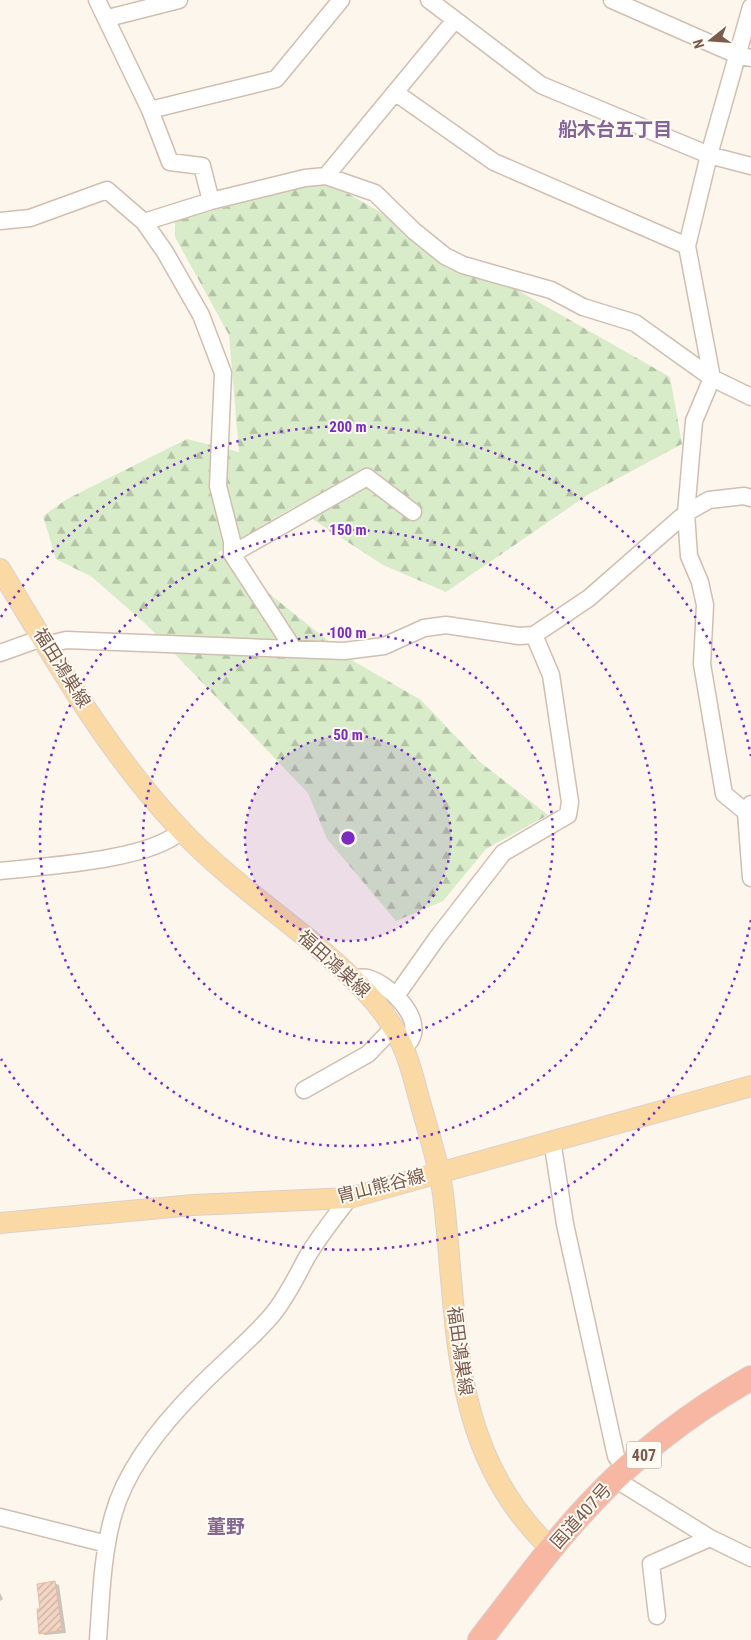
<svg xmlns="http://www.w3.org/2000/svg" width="751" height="1640" font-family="'Roboto Condensed','Noto Sans JP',sans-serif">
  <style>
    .forest { fill: url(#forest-firs) }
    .shadow { fill: #0003 }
    .building { fill: url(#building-hatch); stroke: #e6bba3 }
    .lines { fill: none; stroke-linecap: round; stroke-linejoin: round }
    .minor-casing { stroke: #d1beb0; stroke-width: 19 }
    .major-casing { stroke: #dad1cd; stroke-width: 22 }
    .highway-casing { stroke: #dad1cd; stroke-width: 26 }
    .minor { stroke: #fff; stroke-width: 16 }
    .major { stroke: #fbd9a5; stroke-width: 20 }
    .highway { stroke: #f7b7a3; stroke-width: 24 }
    .ring { fill: none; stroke: #7b2cbf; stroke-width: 2.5; stroke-dasharray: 2.5 5 }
    .labels { text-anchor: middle; stroke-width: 4; stroke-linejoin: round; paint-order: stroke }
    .shield { fill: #fffaf3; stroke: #a28b7f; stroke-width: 1 }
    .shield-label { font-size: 16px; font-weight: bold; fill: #7a5c4d }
    .street-label { font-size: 18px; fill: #7a5c4d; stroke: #fffaf3 }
    .neighbourhood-label { font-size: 19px; font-weight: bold; fill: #846695; stroke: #fffaf3 }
    .centre { fill: #7b2cbf; stroke: #fffaf3; stroke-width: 2.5 }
    .ring-label { font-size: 15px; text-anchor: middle; font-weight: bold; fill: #7b2cbf; stroke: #fffaf3; stroke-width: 4; stroke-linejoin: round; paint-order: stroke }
  </style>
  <defs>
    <pattern id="forest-firs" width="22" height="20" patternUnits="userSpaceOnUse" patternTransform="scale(1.25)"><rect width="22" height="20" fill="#d8ecc9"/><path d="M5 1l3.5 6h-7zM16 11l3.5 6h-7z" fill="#b4c2a5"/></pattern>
    <pattern id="building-hatch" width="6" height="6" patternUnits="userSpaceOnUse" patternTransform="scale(1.25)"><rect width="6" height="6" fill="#f3d5c3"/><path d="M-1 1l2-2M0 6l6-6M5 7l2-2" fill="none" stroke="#cab0a1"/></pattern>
  </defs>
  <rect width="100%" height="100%" fill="#fdf6ec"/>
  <path class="forest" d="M324,180l346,197 12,67 -93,50 -143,98 -63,-27 -89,-58 -76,46 137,109 66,38 59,62 68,53 -62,34 -43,52 -47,20 -69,-82 -19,-46 -159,-166 -57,-50 -36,-18 -13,-43 24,-17 120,-60 52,13 -10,-117 -54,-98v-16z"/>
  <path class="shadow" d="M54,1583l5,2 7,48 -21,2 -5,-2 2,-23z
    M0,1593l3,6 -3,2z"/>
  <path class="building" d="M55,1581l7,49 -23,4 -2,-25h3l-3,-25z"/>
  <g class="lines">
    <g class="minor-casing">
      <path id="minor" d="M97,0l53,110 20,52 32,4 9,35
        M429,0l112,85 168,70 42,11
        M612,0l125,55 14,3
        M751,7l-42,148 -22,91 25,132 -18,43 -8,92 3,43 11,26 5,23 -3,59 22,130 22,18 5,1
        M108,18l71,-18
        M396,93l98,69 193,84
        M150,110l126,-31 65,-79
        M326,176l128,-155
        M0,221l30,-3 77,-28 37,32 67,-21 94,-23 21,-2 49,17 39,38 31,25 18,9 88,25 32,17 52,16 77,55 39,19
        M144,222l21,30 36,63 22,58 -5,113 14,55v13l61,94
        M232,554l135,-77 46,35
        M46,645l20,-5 278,11 40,-5 40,-18 22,-3 73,11 15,-1 55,-37 97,-85 23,-13 35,-4 7,2
        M0,653l42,-15
        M751,804l-5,8 5,66
        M0,871c45,-5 148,-10 181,-40
        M353,978c5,0 10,-1 15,0 20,6 55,38 43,61 -1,3 -5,6 -8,8
        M396,996l41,-58 66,-85 65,-38 2,-13 -19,-127 -17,-40
        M304,1090l64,-36 25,-26
        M552,1140l13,84 51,232 9,14
        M615,1479l95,59 41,20
        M0,1517l107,27
        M657,1616l-6,-52 59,-26
        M98,1640c3,-41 4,-84 15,-124 13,-49 51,-94 86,-129 23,-24 51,-46 73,-72 15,-18 24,-38 35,-58 12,-21 28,-40 42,-59"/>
    </g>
    <g class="major-casing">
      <path id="major" d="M0,569c54,89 107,183 179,259 39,42 89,78 133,114 35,30 73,62 91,105 9,20 13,42 19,62 8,28 17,56 21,85 16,131 4,254 107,354
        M0,1223l193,-18 156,-7 402,-112"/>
    </g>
    <g class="highway-casing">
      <path id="highway" d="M480,1640c36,-46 70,-94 110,-136 45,-49 103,-93 161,-126"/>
    </g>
    <use href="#minor" class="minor"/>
    <use href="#major" class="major"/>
    <use href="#highway" class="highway"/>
  </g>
  <circle cx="348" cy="838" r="103" fill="#7b2cbf" fill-opacity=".12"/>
  <g class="ring">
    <circle cx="348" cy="838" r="103"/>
    <circle cx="348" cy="838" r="205"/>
    <circle cx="348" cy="838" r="308"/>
    <path d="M751 920A411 411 0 0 1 1 1059M1 617A411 411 0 0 1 751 756"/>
  </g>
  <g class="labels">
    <rect class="shield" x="626.5" y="1441.5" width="35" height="27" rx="4"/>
    <g class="shield-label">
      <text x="644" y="1461">407</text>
    </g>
    <g class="street-label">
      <text transform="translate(62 668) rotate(58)" y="6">福田鴻巣線</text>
      <text transform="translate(334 964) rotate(42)" y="6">福田鴻巣線</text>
      <text transform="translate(381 1186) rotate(-14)" y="6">胄山熊谷線</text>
      <text transform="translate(460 1351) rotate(82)" y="6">福田鴻巣線</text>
      <text transform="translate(581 1516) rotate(-48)" y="6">国道407号</text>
    </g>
    <g class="neighbourhood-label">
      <text x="615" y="136">船木台五丁目</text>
      <text x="226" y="1533">董野</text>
    </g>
  </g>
  <circle cx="348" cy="838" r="8" class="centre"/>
  <g class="ring-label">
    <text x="348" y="432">200 m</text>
    <text x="348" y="535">150 m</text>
    <text x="348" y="638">100 m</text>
    <text x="348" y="740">50 m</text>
  </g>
  <g transform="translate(711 40) rotate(253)" stroke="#fffaf3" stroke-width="4" paint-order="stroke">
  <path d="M0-4L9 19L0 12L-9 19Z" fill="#7a5c4d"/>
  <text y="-8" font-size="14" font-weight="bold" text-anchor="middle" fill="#7a5c4d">N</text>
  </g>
</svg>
